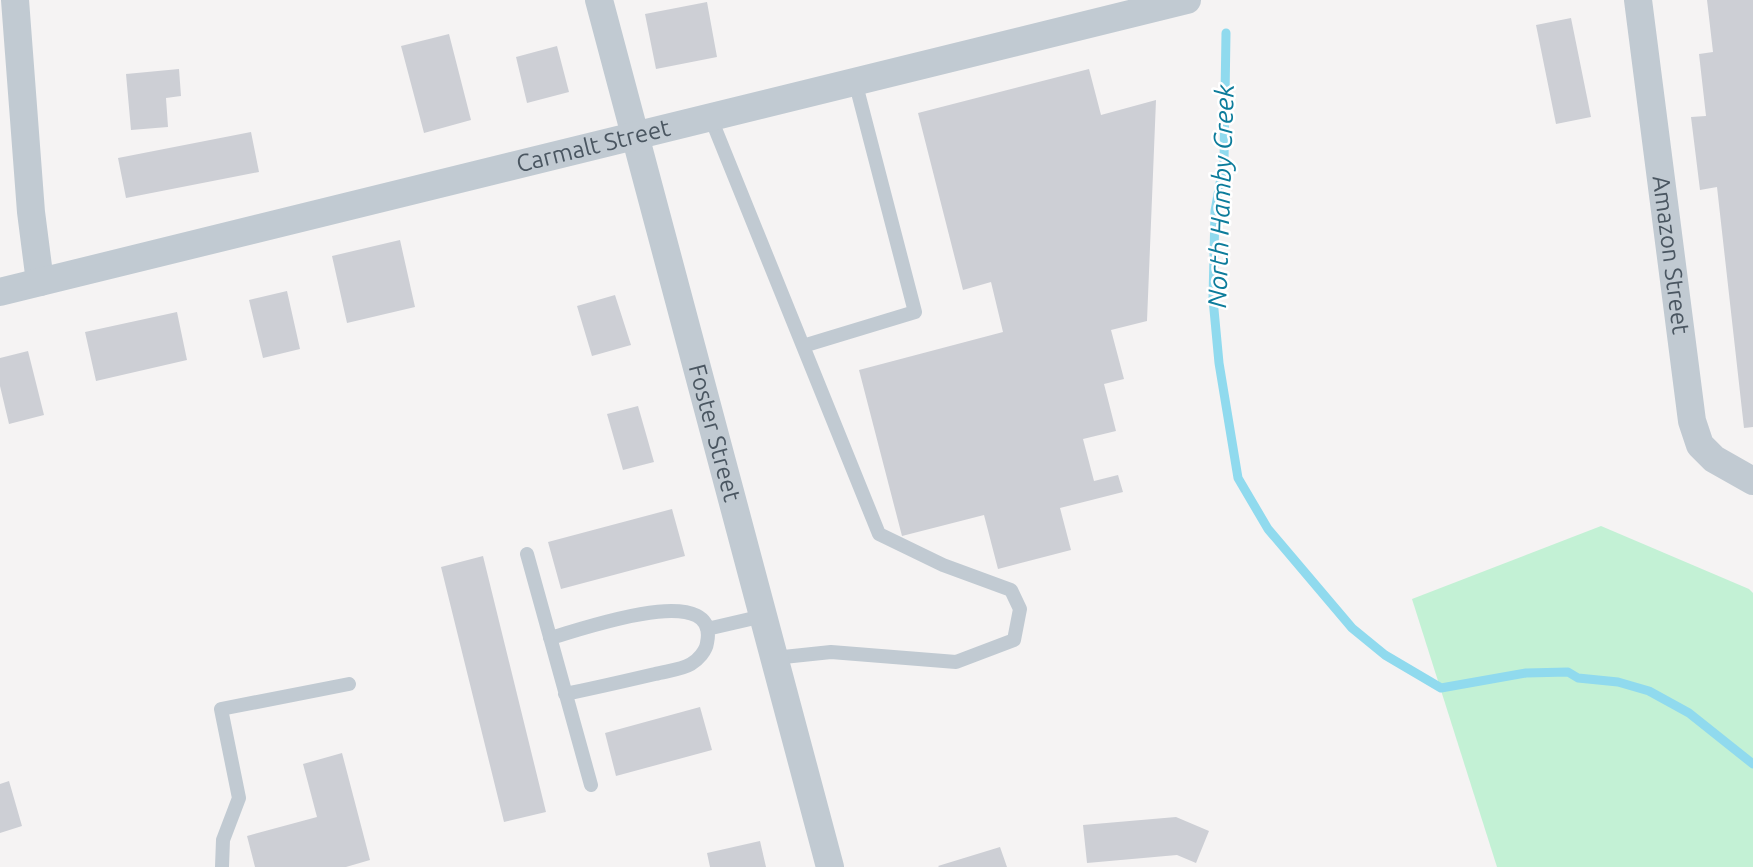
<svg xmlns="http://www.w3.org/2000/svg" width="1753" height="867" font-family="Ubuntu,sans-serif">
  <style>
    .green { fill: #c3f1d5 }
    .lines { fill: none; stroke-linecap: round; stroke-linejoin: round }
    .stream { stroke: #90daee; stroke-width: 9 }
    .building { fill: #cdcfd5 }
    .lane { stroke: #c1cad2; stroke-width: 14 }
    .street { stroke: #c1cad2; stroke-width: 28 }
    .labels { text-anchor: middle; stroke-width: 5; stroke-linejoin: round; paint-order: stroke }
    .street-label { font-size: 24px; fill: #4a5661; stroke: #fff }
    .water-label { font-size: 26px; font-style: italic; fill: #0c7c9b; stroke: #fff }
  </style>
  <rect width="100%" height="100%" fill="#f5f3f3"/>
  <path class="green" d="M1601,526l148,63 4,4v274h-256l-85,-268z"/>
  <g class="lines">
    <path class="stream" d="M1226,33l-2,128 -9,50 -2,88 6,64 19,115 30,51 84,99 33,27 56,33 85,-15 42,-1 10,6 40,4 31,9 40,22 64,51"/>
  </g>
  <path class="building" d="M1707,0h46v427l-9,1 -27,-241 -17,3 -9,-73 15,-1 -7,-62 14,-2z
    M707,2l10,55 -61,12 -11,-55z
    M1571,18l20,99 -35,7 -20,-99z
    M449,34l22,86 -47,13 -23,-87z
    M557,46l12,46 -42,11 -11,-46z
    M179,69l2,27 -15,2 2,29 -37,3 -5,-56z
    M1089,69l12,46 55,-15 -9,221 -36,9 13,49 -20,5 12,47 -33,8 11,42 24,-6 5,17 -63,16 11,42 -73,19 -14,-54 -82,21 -43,-166 144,-38 -12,-50 -28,8 -45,-177z
    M251,132l8,40 -133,26 -8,-40z
    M400,240l15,67 -68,16 -15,-67z
    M287,291l13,58 -37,9 -14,-58z
    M615,295l16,50 -39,11 -15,-50z
    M177,312l10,48 -91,21 -11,-49z
    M28,351l16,64 -35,9 -9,-38v-28z
    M638,406l16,56 -31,8 -16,-56z
    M672,509l13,47 -124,33 -13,-47z
    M483,556l63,256 -42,10 -63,-255z
    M700,707l12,43 -96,26 -11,-43z
    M342,753l28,107 -24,7h-91l-8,-31 70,-19 -14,-53z
    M9,781l13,45 -22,7v-49z
    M1176,817l33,14 -13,32 -19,-8 -90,8 -4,-38z
    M760,841l6,26h-56l-3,-14z
    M1000,847l7,20h-68l-1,-1z"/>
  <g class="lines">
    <path class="lane" d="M710,116l169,418 64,31 68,25 9,19 -6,31 -58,22 -125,-10 -57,6
      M803,346l112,-34 -60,-231
      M527,554l64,231
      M707,629l56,-13
      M550,638c27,-7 171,-60 157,5 -1,8 -9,17 -16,21 -10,6 -25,7 -36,10 -30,7 -60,14 -90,20
      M222,867l1,-27 16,-42 -18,-89 128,-25"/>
    <g class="street">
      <path d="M15,0l16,212 9,70"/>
      <path id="s1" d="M599,0l231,867"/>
      <path id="s2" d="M1638,0l54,421 8,24 14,14 39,22"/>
      <path id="s3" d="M0,292l1187,-292"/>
    </g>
  </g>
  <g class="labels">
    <g class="street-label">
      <text dy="8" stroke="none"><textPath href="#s3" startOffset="611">Carmalt Street</textPath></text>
      <text dy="8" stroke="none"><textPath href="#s2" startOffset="257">Amazon Street</textPath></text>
      <text dy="8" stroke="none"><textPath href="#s1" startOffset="448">Foster Street</textPath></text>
    </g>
    <g class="water-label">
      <text transform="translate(1221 196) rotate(-88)" y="9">North Hamby Creek</text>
    </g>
  </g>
</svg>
